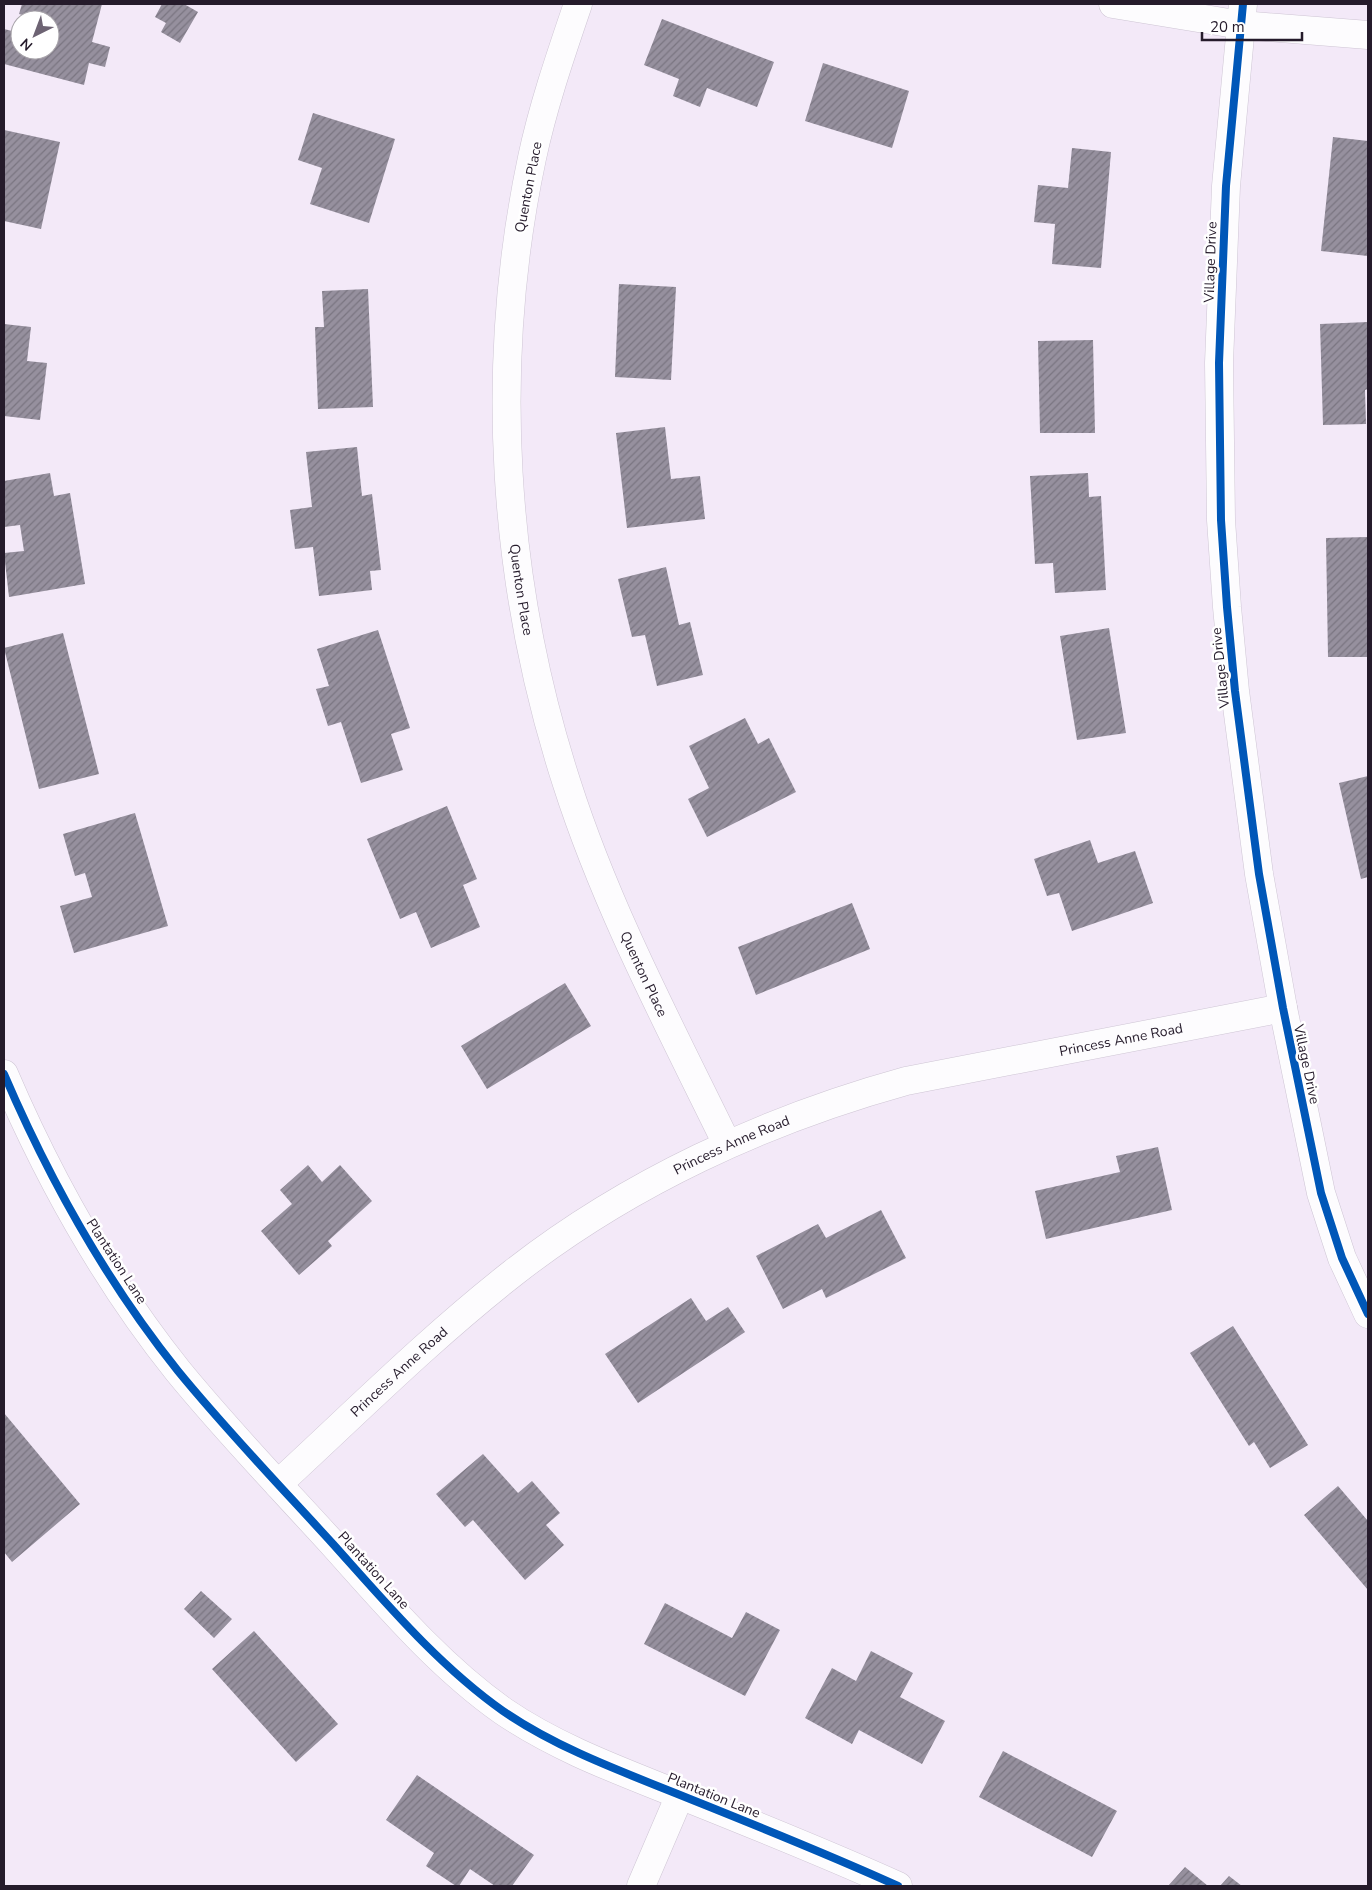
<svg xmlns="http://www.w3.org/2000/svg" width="1372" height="1890" font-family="'Nunito Sans',sans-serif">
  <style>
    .building { fill: url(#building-hatch) }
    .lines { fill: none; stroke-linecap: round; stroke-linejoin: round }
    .minor-casing { stroke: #cec5d4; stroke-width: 29 }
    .minor { stroke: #fdfcfe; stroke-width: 28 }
    .cycleway-casing { stroke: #fff; stroke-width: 11 }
    .cycleway { stroke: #0057b8; stroke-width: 8 }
    .labels { text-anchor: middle; stroke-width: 5; stroke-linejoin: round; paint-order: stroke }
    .street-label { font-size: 14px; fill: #251b2b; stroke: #fff }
  </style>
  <defs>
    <pattern id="building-hatch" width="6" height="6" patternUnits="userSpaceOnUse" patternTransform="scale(1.25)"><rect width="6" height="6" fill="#96909e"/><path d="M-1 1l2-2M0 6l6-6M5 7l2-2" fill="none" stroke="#7a7581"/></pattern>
  </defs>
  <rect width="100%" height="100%" fill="#f3e9f8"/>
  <path class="building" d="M22,4h80l-10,38 18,5 -5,20 -16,-4 -5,22 -80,-21v-35l16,4v17h30v-30h-11l-20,-6z
    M162,4h22l14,8 -18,31 -19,-11 5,-9 -11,-6z
    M662,19l112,43 -17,45 -50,-19 -7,19 -27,-11 6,-17 -35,-14z
    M823,63l86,28 -17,57 -87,-27z
    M313,113l82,26 -26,84 -59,-19 12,-36 -24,-8z
    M4,130l56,12 -19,87 -37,-8z
    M1333,137l35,4v115l-47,-5z
    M1072,148l39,4 -10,116 -49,-4 3,-40 -21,-2 4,-37 30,3z
    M619,284l57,3 -5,93 -56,-3z
    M368,289l5,118 -55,2 -3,-82h9l-2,-36z
    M1368,322v67l-3,1 1,34 -43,1 -3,-101z
    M4,324l27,3 -4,34 20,2 -7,57 -36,-4z
    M1093,340l2,93h-55l-2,-92z
    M665,427l6,52 29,-3 5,43 -78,9 -11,-95z
    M357,447l5,49 10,-2 9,76 -11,1 2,19 -53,6 -6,-49 -18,2 -5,-39 22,-3 -6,-55z
    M50,473l4,23 16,-3 15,91 -76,13 -5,-44 20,-2 -4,-26 -16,2v-46z
    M1088,473l1,24 12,-1 5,94 -51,3 -2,-30 -18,1 -5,-88z
    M1368,537v120h-40l-2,-119z
    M666,567l13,58 11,-3 13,53 -46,11 -12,-51 -13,2 -14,-58z
    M1109,628l17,105 -49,7 -17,-104z
    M378,630l32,98 -19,6 12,36 -42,13 -20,-61 -13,4 -12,-37 13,-3 -12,-37z
    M63,633l36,141 -60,15 -35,-141z
    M745,718l13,26 11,-6 27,54 -89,45 -19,-38 21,-11 -20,-42z
    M1368,776v101l-7,2 -22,-96z
    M447,806l30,73 -14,6 17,42 -49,21 -15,-36 -16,7 -33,-80z
    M135,813l33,113 -94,27 -14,-47 32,-9 -7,-24 -10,3 -12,-42z
    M1090,840l8,23 37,-12 18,52 -81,28 -13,-38 -12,3 -13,-37z
    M852,903l18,46 -114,46 -18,-48z
    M565,983l26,43 -104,63 -26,-43z
    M1158,1147l14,63 -126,29 -11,-48 85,-19 -4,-16z
    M308,1165l14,17 18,-17 32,36 -44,40 4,5 -33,29 -38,-44 31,-27 -12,-14z
    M881,1210l25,48 -80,40 -4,-9 -39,20 -27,-53 62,-32 8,14z
    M691,1298l15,23 22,-14 17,25 -107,71 -33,-49z
    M1233,1326l75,119 -38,23 -16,-26 -5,4 -59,-93z
    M4,1413l76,91 -68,58 -8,-10z
    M483,1454l35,39 14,-12 28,32 -14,12 18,20 -39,35 -52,-60 -8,7 -29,-33z
    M1338,1486l30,35v69l-64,-75z
    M201,1591l31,28 -18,19 -30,-29z
    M665,1603l67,35 14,-26 34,18 -35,66 -101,-52z
    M254,1631l84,93 -42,38 -84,-93z
    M871,1651l42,22 -13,24 45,24 -23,43 -63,-34 -7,14 -47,-26 27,-50 24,13z
    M1003,1751l114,60 -25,46 -113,-60z
    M417,1775l117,80 -22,31h-17l-25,-17 -11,17h-3l-30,-20 8,-13 -48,-33z
    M1185,1867l23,19h-40z
    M1229,1876l13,10h-22z"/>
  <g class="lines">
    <g class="minor-casing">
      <g id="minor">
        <path id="s1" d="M578,4c-17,50 -35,102 -46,154 -44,207 -30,426 35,626 40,125 103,243 160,360"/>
        <path d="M1113,4l128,21 127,10"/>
        <path d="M1243,4l-17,182 -7,177 2,157 6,87 8,84 24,183 24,134 38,185 21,65 26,56"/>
        <path d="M4,1074c45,105 102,207 174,297 49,60 103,116 155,173 53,59 105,121 170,167 57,39 123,62 187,88 70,28 140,56 208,87"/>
        <path id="s2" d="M278,1484c77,-71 152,-146 235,-211 115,-90 252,-153 393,-192l377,-73"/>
        <path d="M641,1886l39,-91"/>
      </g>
    </g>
    <use href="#minor" class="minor"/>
    <g class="cycleway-casing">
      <path id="cycleway" d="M1243,4l-17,182 -7,177 2,157 6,87 8,84 24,183 24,134 38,185 21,65 26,56
        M4,1074c45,105 102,207 174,297 49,60 103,116 155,173 53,59 105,121 170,167 57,39 123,62 187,88 70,28 140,56 208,87"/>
    </g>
    <use href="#cycleway" class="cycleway"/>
  </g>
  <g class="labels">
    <g class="street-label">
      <text transform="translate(528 187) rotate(-79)" y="5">Quenton Place</text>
      <text transform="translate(1210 262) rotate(-88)" y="5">Village Drive</text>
      <text dy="5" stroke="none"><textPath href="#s1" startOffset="595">Quenton Place</textPath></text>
      <text transform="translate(1220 668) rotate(-96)" y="5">Village Drive</text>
      <text dy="5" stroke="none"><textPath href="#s1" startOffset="1000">Quenton Place</textPath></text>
      <text dy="5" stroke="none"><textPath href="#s2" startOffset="975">Princess Anne Road</textPath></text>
      <text transform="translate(1307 1064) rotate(78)" y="5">Village Drive</text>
      <text dy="5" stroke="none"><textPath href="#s2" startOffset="570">Princess Anne Road</textPath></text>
      <text transform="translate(117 1261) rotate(57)" y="5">Plantation Lane</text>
      <text dy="5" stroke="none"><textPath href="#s2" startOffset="165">Princess Anne Road</textPath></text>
      <text transform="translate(374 1570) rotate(48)" y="5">Plantation Lane</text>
      <text transform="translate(714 1795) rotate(22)" y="5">Plantation Lane</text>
    </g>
  </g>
  <rect width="1372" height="1890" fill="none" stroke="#251b2b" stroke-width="10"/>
  <g transform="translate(35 35) rotate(222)"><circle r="24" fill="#ffffff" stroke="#a8a4aa"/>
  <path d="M0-4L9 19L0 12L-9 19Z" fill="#6d6373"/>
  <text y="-8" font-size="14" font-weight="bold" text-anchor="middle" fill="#251b2b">N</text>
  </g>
  <path d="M1202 32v8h100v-8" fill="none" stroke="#251b2b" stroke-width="2.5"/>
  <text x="1210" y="32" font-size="15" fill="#251b2b" stroke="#ffffff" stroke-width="4" paint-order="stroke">20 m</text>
</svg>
